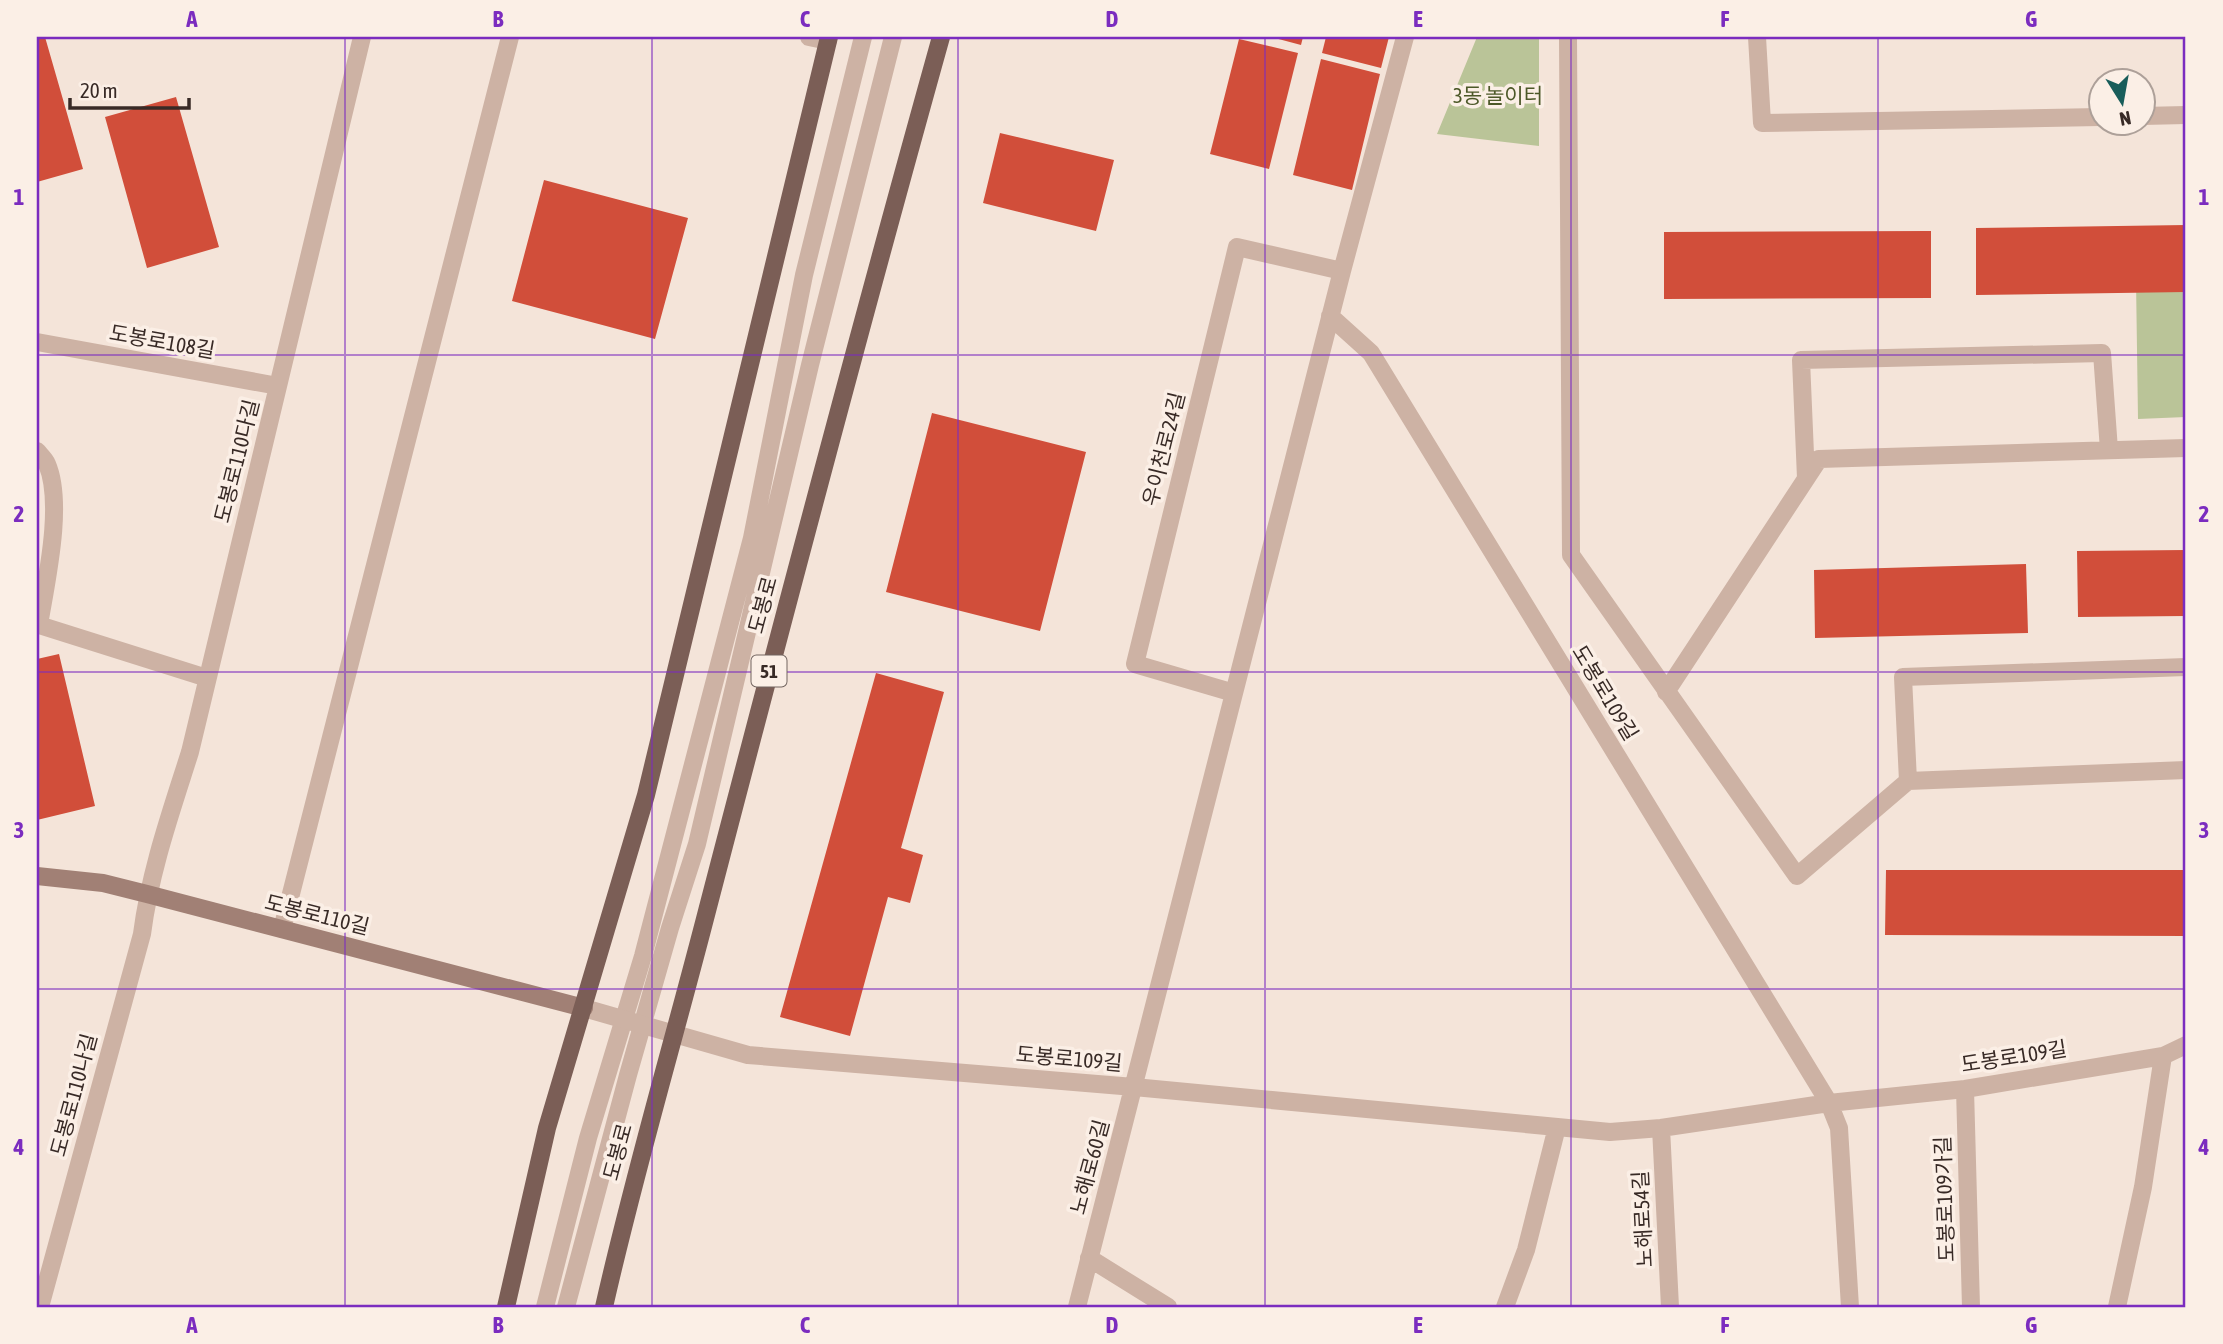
<svg xmlns="http://www.w3.org/2000/svg" width="2223" height="1344" font-family="'Asap Condensed','Noto Sans KR',sans-serif">
  <style>
    .green { fill: #bac498 }
    .building { fill: #d14e3a }
    .lines { fill: none; stroke-linecap: round; stroke-linejoin: round }
    .lane { stroke: #cdb2a4; stroke-width: 18 }
    .street { stroke: #cdb2a4; stroke-width: 18 }
    .secondary { stroke: #a18075; stroke-width: 18 }
    .primary { stroke: #7b5e56; stroke-width: 18 }
    .grid { fill: none; stroke: #7b2cbf; stroke-width: 2; stroke-opacity: 0.55 }
    .labels { text-anchor: middle; stroke-width: 7; stroke-linejoin: round; paint-order: stroke }
    .shield { fill: #fbefe6; stroke: #726560; stroke-width: 2 }
    .shield-label { font-size: 19px; font-weight: bold; fill: #382a26 }
    .park-label { font-size: 21px; fill: #4c5828; stroke: #fbefe6 }
    .street-label { font-size: 21px; fill: #382a26; stroke: #fbefe6 }
    .neatline { fill: none; stroke: #7b2cbf; stroke-width: 2.5 }
    .grid-label { font-size: 23px; text-anchor: middle; font-weight: bold; fill: #7b2cbf }
  </style>
  <rect width="100%" height="100%" fill="#f4e4d9"/>
  <path class="green" d="M1477,37h62v109l-102,-12z
    M2186,279v138l-48,2 -2,-139z"/>
  <path class="building" d="M37,37h8l38,132 -46,13z
    M1271,37h32l-2,8z
    M1326,37h63l-8,31 -59,-15z
    M1239,39l59,14 -29,116 -59,-15z
    M1321,59l59,15 -28,116 -59,-15z
    M176,97l43,150 -72,21 -42,-151z
    M1000,133l114,27 -18,71 -113,-28z
    M544,180l144,38 -33,121 -143,-38z
    M2186,225v67l-210,3v-67z
    M1931,231v67l-267,1v-67z
    M932,413l154,39 -46,179 -154,-39z
    M2186,550v66l-108,1 -1,-66z
    M2026,564l2,69 -213,5 -1,-68z
    M59,654l36,152 -58,14v-161z
    M876,673l68,19 -43,156 22,7 -13,48 -22,-6 -38,139 -70,-19z
    M1886,870h300v66l-301,-1z"/>
  <g class="lines">
    <path class="lane" d="M37,451c3,4 8,8 10,13 17,40 -1,118 -8,161l168,53
      M545,1307l43,-169 55,-182 109,-418 52,-263 59,-238
      M566,1307l62,-232 42,-147 27,-84 113,-479 83,-328"/>
    <path class="street" d="M809,37l19,4
      M1568,37l3,518 226,321 111,-95 278,-11
      M1757,37l5,86 338,-6
      M2142,116l44,-1
      M1330,316l41,37 458,750 10,25 11,179
      M37,342l241,44
      M1806,478l-5,-118 301,-7 7,97
      M1666,692l153,-233 367,-11
      M1234,693l-99,-29 102,-417 105,24
      M1908,781l-5,-104 283,-10
      M282,929l228,-892
      M584,1008l164,47 386,32 476,45 51,-4 168,-25 136,-14 198,-33 23,-11
      M1965,1089l6,218
      M1661,1128l9,179
      M1089,1258l79,49
      M40,1307l102,-373c8,-63 29,-122 48,-182l172,-715
      M1077,1307l265,-1036 63,-234
      M1505,1307l21,-57 31,-123
      M2117,1307l26,-120 20,-131"/>
    <path class="secondary" d="M37,876l66,7 44,11 437,114"/>
    <path class="primary" d="M506,1307l41,-179 99,-333 183,-758
      M604,1307c30,-133 69,-264 103,-396 76,-292 153,-584 234,-874"/>
  </g>
  <path class="grid" d="M345,37v1270M652,37v1270M958,37v1270M1265,37v1270M1571,37v1270M1878,37v1270M37,355h2149M37,672h2149M37,989h2149"/>
  <g class="labels">
    <rect class="shield" x="751.5" y="655.5" width="35" height="31" rx="5"/>
    <g class="shield-label">
      <text x="769" y="678">51</text>
    </g>
    <g class="park-label">
      <text x="1498" y="103">3동 놀이터</text>
    </g>
    <g class="street-label">
      <text transform="translate(162 342) rotate(10)" y="7">도봉로108길</text>
      <text transform="translate(1164 449) rotate(-76)" y="7">우이천로24길</text>
      <text transform="translate(237 461) rotate(-76)" y="7">도봉로110다길</text>
      <text transform="translate(763 605) rotate(-75)" y="7">도봉로</text>
      <text transform="translate(1605 693) rotate(59)" y="7">도봉로109길</text>
      <text transform="translate(317 915) rotate(14)" y="7">도봉로110길</text>
      <text transform="translate(2014 1057) rotate(-9)" y="7">도봉로109길</text>
      <text transform="translate(1069 1059) rotate(5)" y="7">도봉로109길</text>
      <text transform="translate(74 1095) rotate(-75)" y="7">도봉로110나길</text>
      <text transform="translate(618 1152) rotate(-75)" y="7">도봉로</text>
      <text transform="translate(1090 1167) rotate(-75)" y="7">노해로60길</text>
      <text transform="translate(1945 1199) rotate(-92)" y="7">도봉로109가길</text>
      <text transform="translate(1643 1219) rotate(-93)" y="7">노해로54길</text>
    </g>
  </g>
  <rect width="2223" height="1344" fill="none" stroke="#fbefe6" stroke-width="77"/>
  <g transform="translate(2122 102) rotate(169)"><circle r="33" fill="#fbefe6" stroke="#ada099" stroke-width="2"/>
  <path d="M0-5L12 26L0 18L-12 26Z" fill="#185d5a"/>
  <text y="-10" font-size="19" font-weight="bold" text-anchor="middle" fill="#382a26">N</text>
  </g>
  <path d="M70 98v10h119v-10" fill="none" stroke="#382a26" stroke-width="3.5"/>
  <text x="80" y="98" font-size="21" fill="#382a26" stroke="#fbefe6" stroke-width="5" paint-order="stroke">20 m</text>
  <rect x="38" y="38" width="2146" height="1268" class="neatline"/>
  <g class="grid-label">
    <text x="192" y="27">A</text>
    <text x="498" y="27">B</text>
    <text x="805" y="27">C</text>
    <text x="1112" y="27">D</text>
    <text x="1418" y="27">E</text>
    <text x="1725" y="27">F</text>
    <text x="2031" y="27">G</text>
    <text x="19" y="205">1</text>
    <text x="2204" y="205">1</text>
    <text x="19" y="522">2</text>
    <text x="2204" y="522">2</text>
    <text x="19" y="838">3</text>
    <text x="2204" y="838">3</text>
    <text x="19" y="1155">4</text>
    <text x="2204" y="1155">4</text>
    <text x="192" y="1333">A</text>
    <text x="498" y="1333">B</text>
    <text x="805" y="1333">C</text>
    <text x="1112" y="1333">D</text>
    <text x="1418" y="1333">E</text>
    <text x="1725" y="1333">F</text>
    <text x="2031" y="1333">G</text>
  </g>
</svg>
